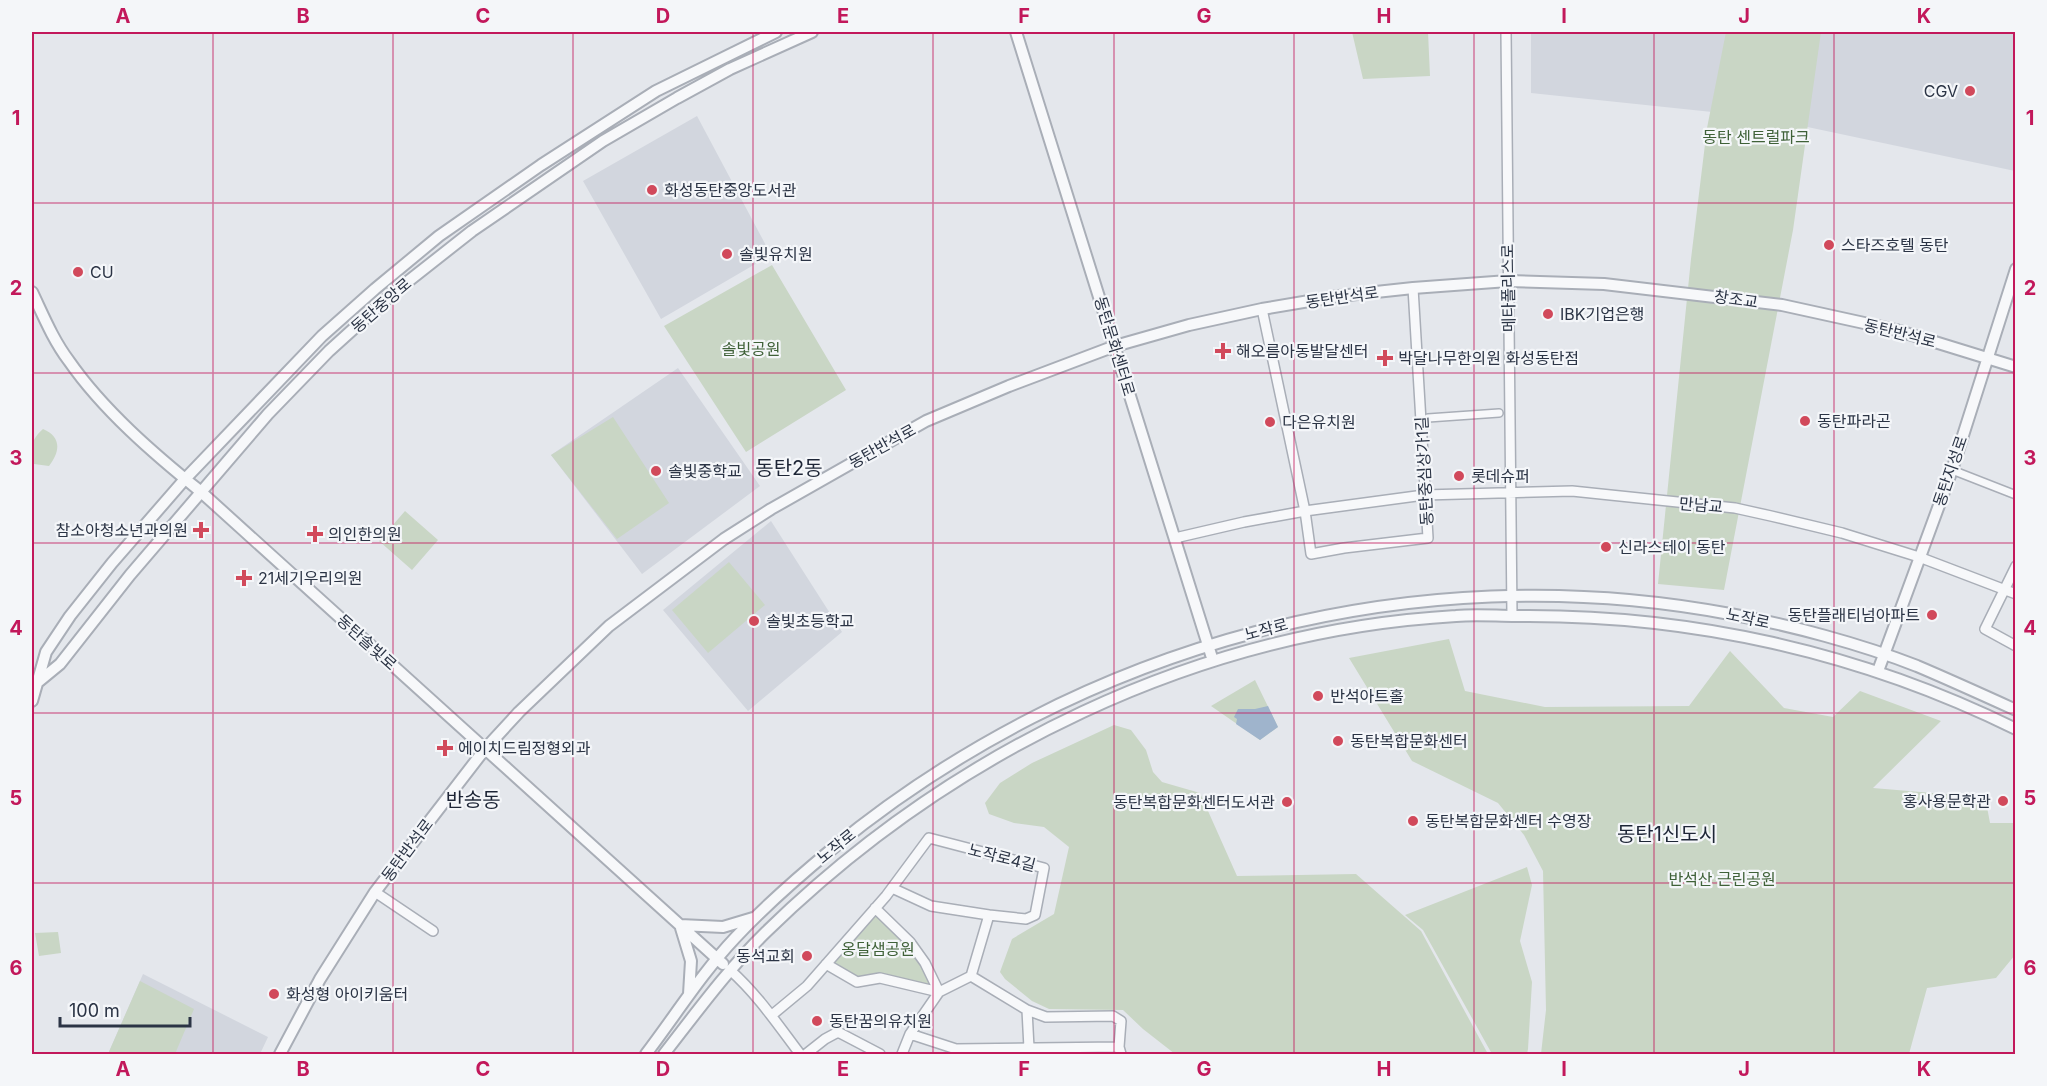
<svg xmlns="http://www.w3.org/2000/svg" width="2047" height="1086" font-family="Inter,'Noto Sans KR',sans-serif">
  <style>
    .built { fill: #d2d6de }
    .green { fill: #c9d6c5 }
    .water { fill: #9fb4cc }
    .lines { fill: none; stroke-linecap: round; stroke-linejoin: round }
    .pedestrian-casing { stroke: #a9aeb7; stroke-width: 10 }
    .minor-casing { stroke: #a9aeb7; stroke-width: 12 }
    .tertiary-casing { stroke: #a9aeb7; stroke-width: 14 }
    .pedestrian { stroke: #f7f8fa; stroke-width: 7 }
    .minor { stroke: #f7f8fa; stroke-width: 9 }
    .tertiary { stroke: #f7f8fa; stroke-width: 10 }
    .grid { fill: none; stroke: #c2185b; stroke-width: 1.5; stroke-opacity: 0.55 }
    .poi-dot { fill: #d1495b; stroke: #f4f6f9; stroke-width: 2 }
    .labels { text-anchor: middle; stroke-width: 4.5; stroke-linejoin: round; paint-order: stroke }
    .poi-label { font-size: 16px; fill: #2b3445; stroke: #f4f6f9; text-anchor: start }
    .park-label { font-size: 16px; fill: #3f6138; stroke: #f4f6f9 }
    .street-label { font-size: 16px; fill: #2b3445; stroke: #f4f6f9 }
    .quarter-label { font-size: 20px; fill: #1d2536; stroke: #f4f6f9 }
    .neatline { fill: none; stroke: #c2185b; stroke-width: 2 }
    .grid-label { font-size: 20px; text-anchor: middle; font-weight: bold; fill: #c2185b }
  </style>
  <rect width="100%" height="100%" fill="#e4e7ec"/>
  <path class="built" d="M1531,32h484v139l-255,-54 -229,-24z
    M697,116l74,139 -110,64 -78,-138z
    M678,368l82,118 -118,88 -91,-119z
    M771,521l71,111 -94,79 -85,-101z
    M143,974l125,63 -8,17h-152z"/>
  <path class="green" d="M1352,32h76l2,44 -67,3z
    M1726,32h95l-28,198 -69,360 -66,-6 33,-325 16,-131z
    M772,265l74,125 -100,62 -82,-126z
    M613,417l56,86 -52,36 -66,-84z
    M43,429c19,8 17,23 6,37l-15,-2c-6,-13 -2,-26 9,-35z
    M405,511l33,29 -26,30 -33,-29z
    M729,562l36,43 -57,48 -36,-43z
    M1449,639l16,52 80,16 144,-1 41,-55 54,57 49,9 27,-26 81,30 -68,67 95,8 19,11 3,16h25v132l-19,23 -69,10 -18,66h-368l5,-44 -3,-139 -19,-36 -26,-32 -86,-42 -63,-103z
    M1255,680l23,47 -18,13 -49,-34z
    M1114,725l17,5 15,20 7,22 9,10 38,11 37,83 119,-2 65,57 67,123h-313l-32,-25 -20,-19 -74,-1 -17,-8 -27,-22 -5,-7 12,-33 42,-25 15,-67 -25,-20 -30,-4 -25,-9 -4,-11 15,-20 32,-20z
    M1527,867l5,18 -12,56 12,41 -4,67 -1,5h-35l-69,-124 -18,-15z
    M876,911l33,32 28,47 -57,-13 -21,4 -30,-17z
    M58,932l3,21 -22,3 -4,-23z
    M140,981l54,28 -19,45h-67z"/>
  <path class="water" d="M1268,706l10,21 -18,13 -24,-16 1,-5 -3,-2 4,-8h17z"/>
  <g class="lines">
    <g class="pedestrian-casing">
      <path id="pedestrian" d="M1428,418l71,-5
        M1952,470l64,25"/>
    </g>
    <g class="minor-casing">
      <path id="minor" d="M1506,32l6,584
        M1262,309l43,202 6,43 33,-6 84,-10 -15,-250
        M1175,538l69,-16 61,-11 119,-16 148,-4 163,17 36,8 71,17 77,24 97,37
        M2016,566l-31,63 31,17
        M892,888l39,18 58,9
        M375,892l58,39
        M875,908l35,34 15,21 14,29 32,-16
        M826,964l31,18 23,-4 59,14 -29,42 -8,20
        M730,970c28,25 48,55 70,84
        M1027,1010l2,38
        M772,1015l35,-29 79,-90 43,-58 115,30 -9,47 -9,4 -37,-4 -18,61 56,34 19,7 67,-1 8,5 -2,26 2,7
        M910,1034l46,15 163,-2
        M806,1054l19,-15 13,-7 42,22"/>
    </g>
    <g class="tertiary-casing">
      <path id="tertiary" d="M1016,32l197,629
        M32,292c11,23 21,48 37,69 34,49 85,93 131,130l523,473
        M1878,671l74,-201 64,-201
        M32,687l28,-23 70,-89 138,-161 61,-63 63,-57 80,-63 131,-90 74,-43 53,-29 82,-37
        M32,701l14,-49 24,-36 42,-53 73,-84 137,-143 53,-47 64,-53 102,-71 115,-74 120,-59
        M680,925l43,2 30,-9
        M681,928l10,33 -2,33
        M280,1054l40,-75 55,-87 56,-73 54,-70 34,-37 90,-86 115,-87 47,-30 155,-88 83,-35 106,-40 74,-21 73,-16 77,-13 74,-8 95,-7 96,3 178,21 114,25 120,37
        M646,1054c29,-38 56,-81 89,-116 30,-32 63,-61 97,-89 249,-205 581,-295 898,-235 60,11 131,30 187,52 33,14 66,29 99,44
        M664,1054c32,-41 64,-85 102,-122 184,-180 430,-301 690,-316 20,-2 40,0 60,0 174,-2 344,36 500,113"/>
    </g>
    <use href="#pedestrian" class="pedestrian"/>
    <use href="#minor" class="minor"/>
    <use href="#tertiary" class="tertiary"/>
  </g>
  <path class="grid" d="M213,32v1022M393,32v1022M573,32v1022M753,32v1022M933,32v1022M1114,32v1022M1294,32v1022M1474,32v1022M1654,32v1022M1834,32v1022M32,203h1984M32,373h1984M32,543h1984M32,713h1984M32,883h1984"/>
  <g class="poi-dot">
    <circle cx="1970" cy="91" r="6"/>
    <circle cx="652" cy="190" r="6"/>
    <circle cx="1829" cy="245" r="6"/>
    <circle cx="727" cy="254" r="6"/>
    <circle cx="78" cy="272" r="6"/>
    <circle cx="1548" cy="314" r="6"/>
    <path d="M1220 342h6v6h6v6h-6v6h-6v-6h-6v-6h6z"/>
    <path d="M1382 349h6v6h6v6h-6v6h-6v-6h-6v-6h6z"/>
    <circle cx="1805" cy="421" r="6"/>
    <circle cx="1270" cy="422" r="6"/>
    <circle cx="656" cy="471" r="6"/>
    <circle cx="1459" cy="476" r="6"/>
    <path d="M198 521h6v6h6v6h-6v6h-6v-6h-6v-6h6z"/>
    <path d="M312 525h6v6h6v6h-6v6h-6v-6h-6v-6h6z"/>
    <circle cx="1606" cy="547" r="6"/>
    <path d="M241 569h6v6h6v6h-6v6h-6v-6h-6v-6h6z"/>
    <circle cx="1932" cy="615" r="6"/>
    <circle cx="754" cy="621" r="6"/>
    <circle cx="1318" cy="696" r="6"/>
    <circle cx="1338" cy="741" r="6"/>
    <path d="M442 739h6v6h6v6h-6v6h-6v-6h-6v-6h6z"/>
    <circle cx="2003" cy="801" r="6"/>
    <circle cx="1287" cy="802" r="6"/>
    <circle cx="1413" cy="821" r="6"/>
    <circle cx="807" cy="956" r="6"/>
    <circle cx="274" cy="994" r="6"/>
    <circle cx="817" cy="1021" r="6"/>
  </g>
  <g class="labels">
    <g class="poi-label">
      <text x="1958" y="97" text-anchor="end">CGV</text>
      <text x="664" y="196">화성동탄중앙도서관</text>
      <text x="1841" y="251">스타즈호텔 동탄</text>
      <text x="739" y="260">솔빛유치원</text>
      <text x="90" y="278">CU</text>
      <text x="1560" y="320">IBK기업은행</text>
      <text x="1236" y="357">해오름아동발달센터</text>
      <text x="1398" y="364">박달나무한의원 화성동탄점</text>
      <text x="1817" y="427">동탄파라곤</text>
      <text x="1282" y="428">다은유치원</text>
      <text x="668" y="477">솔빛중학교</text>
      <text x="1471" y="482">롯데슈퍼</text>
      <text x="188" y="536" text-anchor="end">참소아청소년과의원</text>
      <text x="328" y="540">의인한의원</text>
      <text x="1618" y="553">신라스테이 동탄</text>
      <text x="258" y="584">21세기우리의원</text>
      <text x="1920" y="621" text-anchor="end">동탄플래티넘아파트</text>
      <text x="766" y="627">솔빛초등학교</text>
      <text x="1330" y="702">반석아트홀</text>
      <text x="1350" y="747">동탄복합문화센터</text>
      <text x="458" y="754">에이치드림정형외과</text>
      <text x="1991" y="807" text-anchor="end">홍사용문학관</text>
      <text x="1275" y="808" text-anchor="end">동탄복합문화센터도서관</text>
      <text x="1425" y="827">동탄복합문화센터 수영장</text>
      <text x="795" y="962" text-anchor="end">동석교회</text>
      <text x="286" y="1000">화성형 아이키움터</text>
      <text x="829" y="1027">동탄꿈의유치원</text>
    </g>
    <g class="park-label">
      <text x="1756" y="143">동탄 센트럴파크</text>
      <text x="751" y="355">솔빛공원</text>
      <text x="1722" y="885">반석산 근린공원</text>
      <text x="878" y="955">옹달샘공원</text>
    </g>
    <g class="street-label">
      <text transform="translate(1508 288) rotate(-91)" y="6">메타폴리스로</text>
      <text transform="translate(1342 297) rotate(-8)" y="6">동탄반석로</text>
      <text transform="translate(1736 299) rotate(8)" y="6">창조교</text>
      <text transform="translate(381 305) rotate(-41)" y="6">동탄중앙로</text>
      <text transform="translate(1900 333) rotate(14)" y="6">동탄반석로</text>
      <text transform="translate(1115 346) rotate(73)" y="6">동탄문화센터로</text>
      <text transform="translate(882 446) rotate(-29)" y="6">동탄반석로</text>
      <text transform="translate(1424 471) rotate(-93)" y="6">동탄중심상가1길</text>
      <text transform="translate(1950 471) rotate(-71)" y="6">동탄지성로</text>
      <text transform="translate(1701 505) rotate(5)" y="6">만남교</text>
      <text transform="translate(1748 618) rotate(12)" y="6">노작로</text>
      <text transform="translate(1266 629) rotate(-15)" y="6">노작로</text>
      <text transform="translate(367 642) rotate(42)" y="6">동탄솔빛로</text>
      <text transform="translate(836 846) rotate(-39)" y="6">노작로</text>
      <text transform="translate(407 850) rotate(-53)" y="6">동탄반석로</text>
      <text transform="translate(1002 857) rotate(14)" y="6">노작로4길</text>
    </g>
    <g class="quarter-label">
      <text x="789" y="475">동탄2동</text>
      <text x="473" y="807">반송동</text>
      <text x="1667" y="841">동탄1신도시</text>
    </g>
  </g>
  <rect width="2047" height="1086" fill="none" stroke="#f4f6f9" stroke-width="66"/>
  <path d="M60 1017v9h130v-9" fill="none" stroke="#2b3445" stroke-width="3"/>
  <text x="69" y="1017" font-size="18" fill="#2b3445" stroke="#f4f6f9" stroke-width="4.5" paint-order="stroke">100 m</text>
  <rect x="33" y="33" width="1981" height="1020" class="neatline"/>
  <g class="grid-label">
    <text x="123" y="23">A</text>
    <text x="303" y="23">B</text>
    <text x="483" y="23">C</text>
    <text x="663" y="23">D</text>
    <text x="843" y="23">E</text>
    <text x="1024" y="23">F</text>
    <text x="1204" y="23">G</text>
    <text x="1384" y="23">H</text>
    <text x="1564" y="23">I</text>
    <text x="1744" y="23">J</text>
    <text x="1924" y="23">K</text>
    <text x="16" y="125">1</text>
    <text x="2030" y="125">1</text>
    <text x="16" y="295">2</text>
    <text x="2030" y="295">2</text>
    <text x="16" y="465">3</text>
    <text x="2030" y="465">3</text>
    <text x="16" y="635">4</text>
    <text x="2030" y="635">4</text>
    <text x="16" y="805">5</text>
    <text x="2030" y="805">5</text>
    <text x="16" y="975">6</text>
    <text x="2030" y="975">6</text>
    <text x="123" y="1076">A</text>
    <text x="303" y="1076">B</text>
    <text x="483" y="1076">C</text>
    <text x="663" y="1076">D</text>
    <text x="843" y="1076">E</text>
    <text x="1024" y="1076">F</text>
    <text x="1204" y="1076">G</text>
    <text x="1384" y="1076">H</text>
    <text x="1564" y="1076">I</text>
    <text x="1744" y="1076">J</text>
    <text x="1924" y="1076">K</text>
  </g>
</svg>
